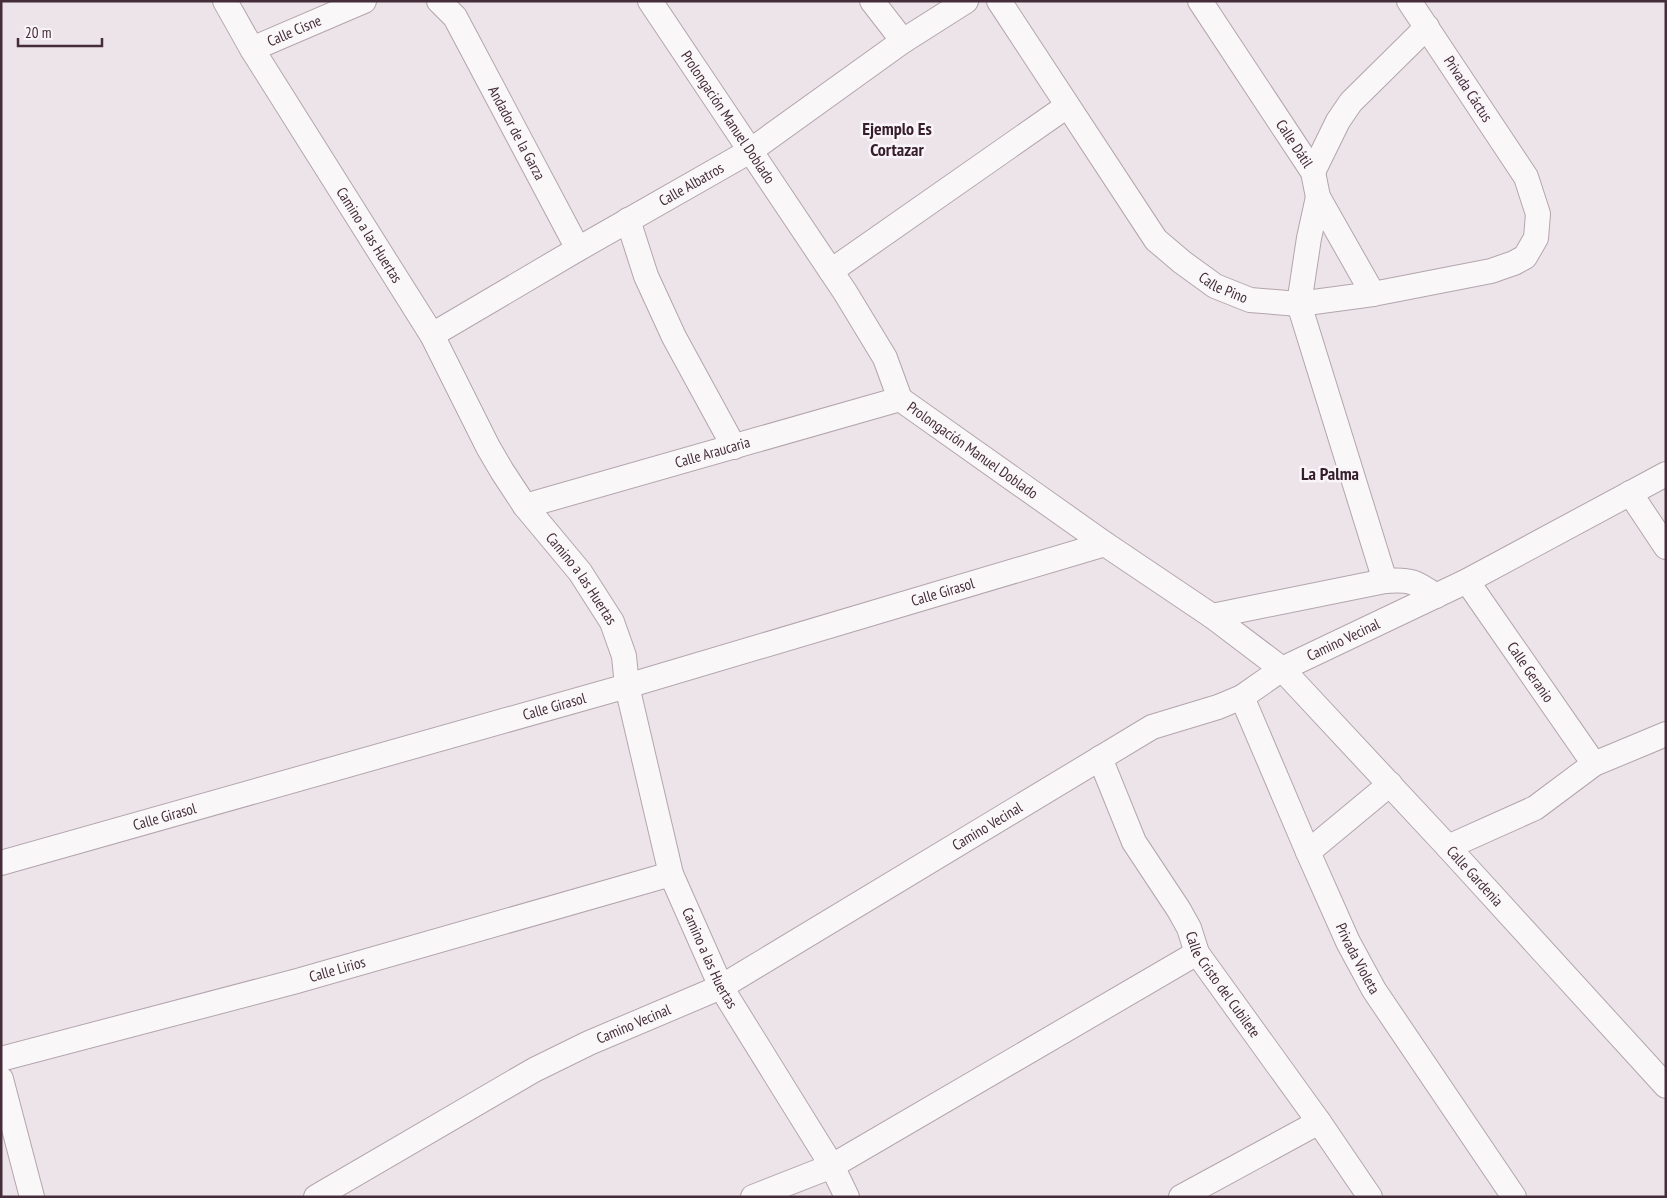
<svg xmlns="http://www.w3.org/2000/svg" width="1667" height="1198" font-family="'PT Sans Narrow',sans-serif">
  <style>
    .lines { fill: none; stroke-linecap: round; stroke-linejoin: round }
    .minor-casing { stroke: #b3a5ad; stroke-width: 26 }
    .minor { stroke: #faf7f8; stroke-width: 24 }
    .labels { text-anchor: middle; stroke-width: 5; stroke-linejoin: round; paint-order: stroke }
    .street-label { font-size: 15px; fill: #442c39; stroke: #f9f4f7 }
    .quarter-label { font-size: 18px; font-weight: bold; fill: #351e2a; stroke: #f9f4f7 }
  </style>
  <rect width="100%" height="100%" fill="#ece4e9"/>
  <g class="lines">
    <g class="minor-casing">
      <g id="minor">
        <path id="s1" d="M225,1l27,48 180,286 56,112 14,24 23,35 55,66 32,50 12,34 3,30 44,188 50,113 111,179 15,31"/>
        <path id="s2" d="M439,1l16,16 123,232"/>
        <path id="s3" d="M650,1l195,291 40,66 15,41 205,145 107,72 70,53 166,178 218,239"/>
        <path d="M872,1l31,40"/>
        <path id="s4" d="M999,1l157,239 26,22 33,24 35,14 49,4 74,-10 118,-23 23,-8 11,-6 11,-19 2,-24 -12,-37 -117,-176"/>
        <path id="s5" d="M1200,1l113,171 5,25 55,97"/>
        <path id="s6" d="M252,49l112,-48"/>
        <path d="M1313,172l25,-51 13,-19 76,-75"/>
        <path d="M1318,197l-9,41 -10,66 86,277"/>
        <path d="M628,220l18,56 28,61 60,110"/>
        <path d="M831,271l236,-165"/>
        <path id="s7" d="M432,335l146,-86 172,-98 153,-110 63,-40"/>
        <path d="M1630,493l36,54"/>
        <path id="s8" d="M525,506l375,-107"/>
        <path id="s9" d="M1467,581l127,183"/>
        <path d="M1212,616l173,-35c26,-2 31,1 51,15"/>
        <path id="s10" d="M1242,697l66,155 40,90 26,48 140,207"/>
        <path id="s11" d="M1100,758l34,84 45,68 10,18 8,25 122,169 51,75"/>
        <path d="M1448,847l87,-39 59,-44 72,-30"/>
        <path d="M1308,852l82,-68"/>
        <path id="s12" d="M1,863l626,-177 478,-142"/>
        <path id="s13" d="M1,1059l296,-78 374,-107"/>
        <path d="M1,1079l31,118"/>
        <path id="s14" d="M316,1197l218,-127 55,-27 132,-56 431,-260 66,-20 24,-10 40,-28 185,-88 199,-107"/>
        <path d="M753,1197l79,-31 365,-213"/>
        <path d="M1181,1197l138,-75"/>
      </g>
    </g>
    <use href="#minor" class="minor"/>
  </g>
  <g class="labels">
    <g class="street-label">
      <text dy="5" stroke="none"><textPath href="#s6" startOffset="46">Calle Cisne</textPath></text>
      <text transform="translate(1468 89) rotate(57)" y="5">Privada Cáctus</text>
      <text dy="5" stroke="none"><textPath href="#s3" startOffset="140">Prolongación Manuel Doblado</textPath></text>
      <text dy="5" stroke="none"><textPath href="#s2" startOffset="154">Andador de la Garza</textPath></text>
      <text dy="5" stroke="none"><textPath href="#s5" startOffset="171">Calle Dátil</textPath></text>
      <text dy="5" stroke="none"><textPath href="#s7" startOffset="300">Calle Albatros</textPath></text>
      <text dy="5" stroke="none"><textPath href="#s1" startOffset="275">Camino a las Huertas</textPath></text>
      <text dy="5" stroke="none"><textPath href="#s4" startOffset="369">Calle Pino</textPath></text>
      <text dy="5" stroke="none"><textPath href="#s3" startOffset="560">Prolongación Manuel Doblado</textPath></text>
      <text dy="5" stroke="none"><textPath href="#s8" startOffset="195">Calle Araucaria</textPath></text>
      <text dy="5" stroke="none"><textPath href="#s1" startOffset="680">Camino a las Huertas</textPath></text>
      <text dy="5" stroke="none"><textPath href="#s12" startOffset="980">Calle Girasol</textPath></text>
      <text dy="5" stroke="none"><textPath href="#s14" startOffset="1172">Camino Vecinal</textPath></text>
      <text dy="5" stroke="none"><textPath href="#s9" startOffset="111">Calle Geranio</textPath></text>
      <text dy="5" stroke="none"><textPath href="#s12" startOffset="575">Calle Girasol</textPath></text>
      <text dy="5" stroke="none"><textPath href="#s12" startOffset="170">Calle Girasol</textPath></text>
      <text dy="5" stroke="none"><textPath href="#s14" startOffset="768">Camino Vecinal</textPath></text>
      <text dy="5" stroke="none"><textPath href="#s3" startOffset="1222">Calle Gardenia</textPath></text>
      <text dy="5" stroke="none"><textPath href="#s1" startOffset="1085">Camino a las Huertas</textPath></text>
      <text dy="5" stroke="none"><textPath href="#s10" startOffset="286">Privada Violeta</textPath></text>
      <text dy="5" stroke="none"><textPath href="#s13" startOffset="348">Calle Lirios</textPath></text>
      <text dy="5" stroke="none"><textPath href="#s11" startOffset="259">Calle Cristo del Cubilete</textPath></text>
      <text dy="5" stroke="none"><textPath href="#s14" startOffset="362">Camino Vecinal</textPath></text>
    </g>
    <g class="quarter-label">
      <text x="897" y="135">Ejemplo Es<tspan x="897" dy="21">Cortazar</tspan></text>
      <text x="1330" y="480">La Palma</text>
    </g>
  </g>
  <rect width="1667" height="1198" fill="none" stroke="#442c39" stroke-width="5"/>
  <path d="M18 38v8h84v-8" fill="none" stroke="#442c39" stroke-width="2.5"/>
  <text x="25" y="38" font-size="15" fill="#442c39" stroke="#f9f4f7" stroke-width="4" paint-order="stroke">20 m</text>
</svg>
